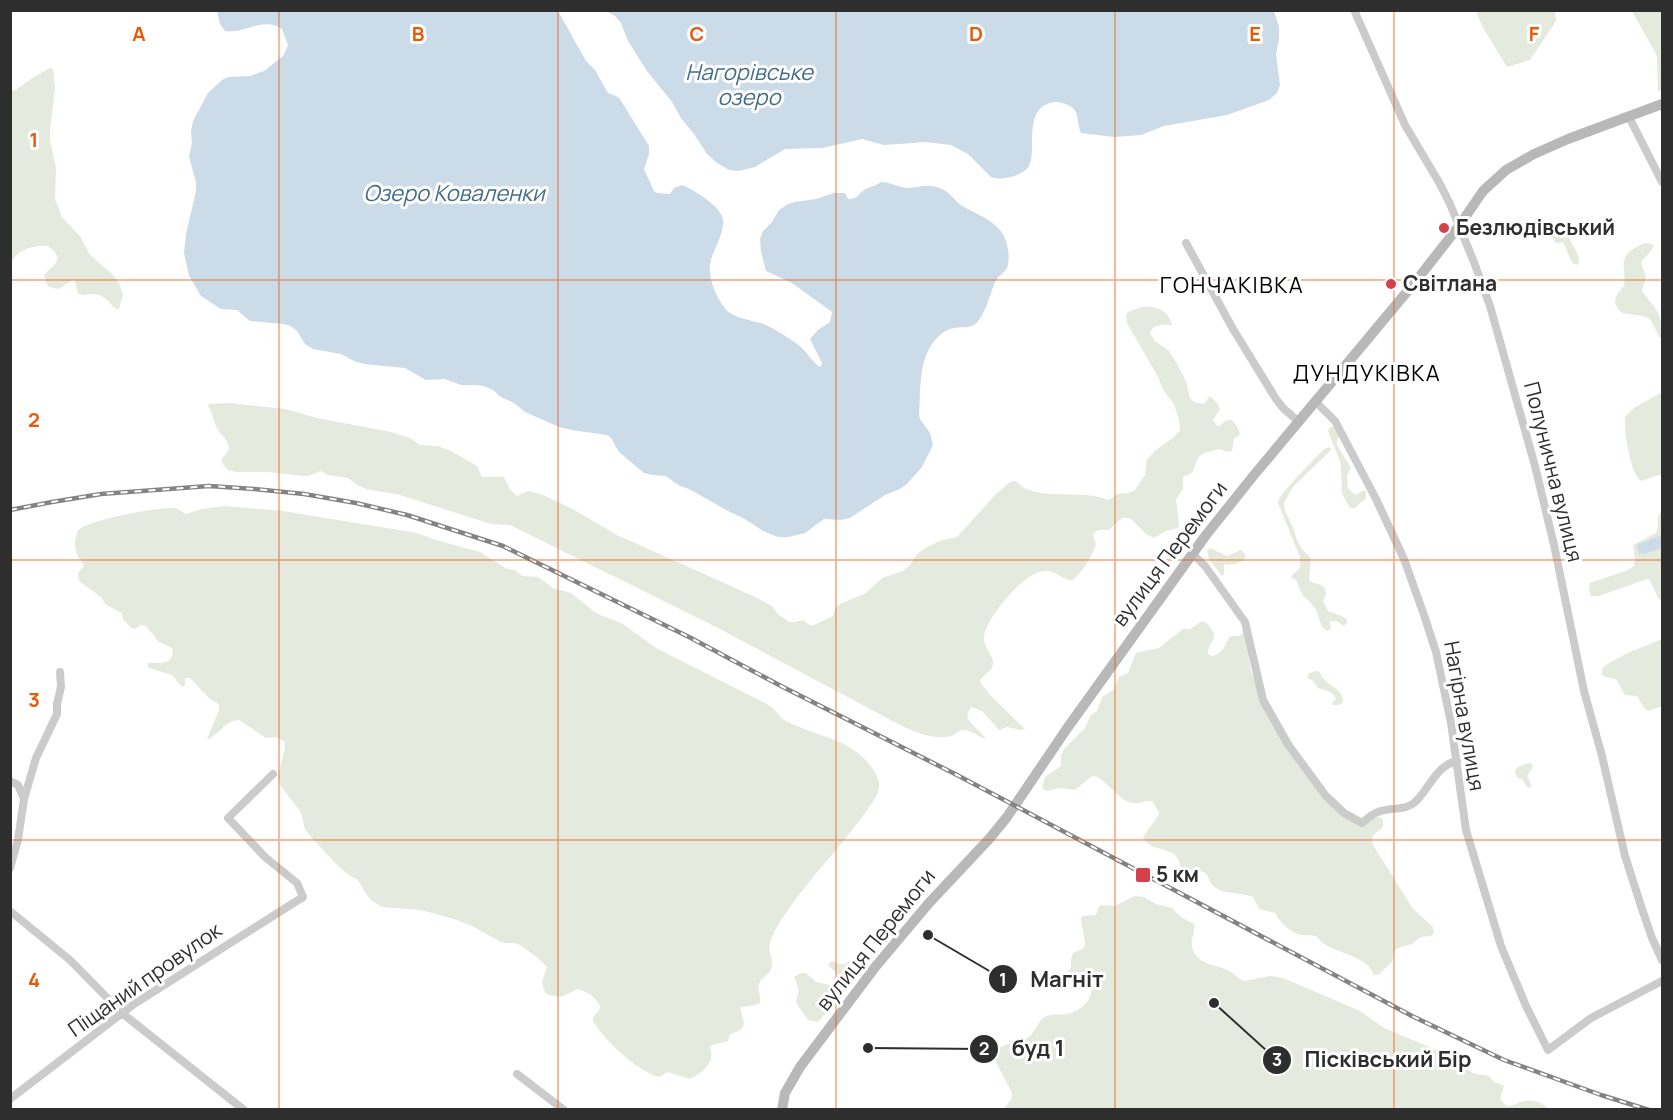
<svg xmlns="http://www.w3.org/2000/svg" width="1673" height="1120" font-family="Manrope,sans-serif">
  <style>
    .green { fill: #e4eadd }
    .water { fill: #cbdce8 }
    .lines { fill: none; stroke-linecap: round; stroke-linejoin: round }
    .street { stroke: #cbcbcb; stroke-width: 8 }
    .secondary { stroke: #b8b8b8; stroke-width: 10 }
    .rail-casing { stroke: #838383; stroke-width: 4.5 }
    .rail { stroke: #fff; stroke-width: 2; stroke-dasharray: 7; stroke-linecap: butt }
    .grid { fill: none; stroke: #e8590c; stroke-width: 1.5; stroke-opacity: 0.55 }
    .poi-dot { fill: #d4414a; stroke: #fff; stroke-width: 2 }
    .labels { text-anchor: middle; stroke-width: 6; stroke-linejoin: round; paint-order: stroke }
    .poi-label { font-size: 21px; font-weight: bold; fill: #2e2e2e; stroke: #fff; text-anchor: start }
    .street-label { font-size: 21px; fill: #2e2e2e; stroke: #fff }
    .water-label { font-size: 22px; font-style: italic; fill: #446d88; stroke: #fff }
    .neighbourhood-label { font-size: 22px; letter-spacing: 1.5px; fill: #000; stroke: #fff }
    .grid-label { font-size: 20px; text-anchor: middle; font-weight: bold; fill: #e8590c; stroke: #fff; stroke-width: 6; stroke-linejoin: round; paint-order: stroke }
    .leader { fill: none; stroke: #2e2e2e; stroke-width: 2 }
    .callout-dot { fill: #2e2e2e; stroke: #fff; stroke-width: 2 }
    .mark-label { font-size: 18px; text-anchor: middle; font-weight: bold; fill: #fff }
    .callout-label { font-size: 22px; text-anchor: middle; font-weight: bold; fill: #2e2e2e; stroke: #fff; stroke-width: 6; stroke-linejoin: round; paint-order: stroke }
  </style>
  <rect width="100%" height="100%" fill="#fff"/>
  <path class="green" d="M1476,11h79l1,10 -26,39 -23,7 -25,-41z
    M1632,11h30v79l-4,2 -1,-36z
    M50,68l3,1 2,19 -5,42v10l6,28 -1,31 7,18 18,19 10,19 22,19 8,11 3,10 -4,14h-3c-7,-6 -12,-15 -22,-15 -6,0 -9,2 -16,0l-3,-13 -2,-1 -15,9 -9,-2 -3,-5 -2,-7c9,-11 23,-15 4,-29 -14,-1 -29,3 -37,16v-171h3l20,-14z
    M1564,226l8,1 5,4 -3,2h-5l-1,3 11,21 -1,8 -6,-2 -9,-21 -7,1 -4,-5 -8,-2 3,-5z
    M1647,243l7,2 -4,7 -9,10 5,15 -4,14 16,21 4,15v13l-2,-2 -10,-19 -7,-3 -21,-3c-12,-10 -6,-18 2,-27 3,-15 -7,-26 9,-37 5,-3 8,-5 14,-6z
    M1141,307c15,-1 28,3 31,18 -8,0 -18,-2 -22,8l5,8 14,10 7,11 10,19 4,17 4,4 9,2 3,-2 3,-6 2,1 7,7 2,6 -7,10 3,5 3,1 8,-6h5l6,8 2,6 -6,5 -2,12 -3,1 -11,-3 -14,4 -6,5 -6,15 -9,4v12l-7,10 3,25 -1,4 -12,3 -12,7 -8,-4 -16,-16h-8l-13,12c-6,0 -14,-2 -16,6l3,8c-4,13 -13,27 -23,36 -11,1 -18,-11 -29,-9 -20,1 -60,49 -60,67 -1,10 10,17 9,26 -1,8 -11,11 -13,18l10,13 35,34 -4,1 -14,-3 -8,3 -17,-19 -10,-4 -3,3 -2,8 6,7 13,13v1c-7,-2 -15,-9 -22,-9 -5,0 -8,4 -13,6 -16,4 -33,-3 -47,-9l-188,-100 -206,-102 -19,-1 -91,-29 -34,-6 -10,-5 -8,-6 -20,-3 -7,-4 -13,5h-5l-35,-4h-31l-9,-2 -7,-8 2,-5 6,-7c0,-10 -7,-13 -12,-22 -4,-7 -4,-15 -9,-22l1,-2 20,-1 56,6 32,9 74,14 19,6 10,7 18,1 13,5 26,15 5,11h22l6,12 7,7 11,-5 15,4 26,12 48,28 136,61 19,10 7,9 11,7h6l7,-2 8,6 3,-1 19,-9 3,-9 4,-3 26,-11 16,-15 21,-7 7,-6 7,-11 8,-6 17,-8 15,-3 39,-43 14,-12 6,-1c18,22 67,7 92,19l10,-6 11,-1 6,-3 10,-15 2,-16 9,-9 18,-13 6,-7 -1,-10 -5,-16 -10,-13 -7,-16 -30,-52 -1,-8 2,-3z
    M1662,392v82l-21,7c-11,-7 -17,-50 -16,-64l9,-9z
    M1330,427h5l5,9 -3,4v5l14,23 -4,7 1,14 8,6 8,-5 2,1v7l-11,10h-5l-8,-14 -1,-30 -13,-33z
    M1330,447l1,2 -2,3 -36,35 -9,16 1,8 8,16 4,13 5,9 9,9 -2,21 2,3c8,3 14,1 15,12l-3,7 5,10 16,6 3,3v3l-3,3 -8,-5h-5l-1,2 1,6 -4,2 -5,-4 -6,-17 -8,-10 -5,-4 -7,-16 -5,-2 1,-3 8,-7v-11l-22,-54 2,-6 13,-16 31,-32z
    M224,506l59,5 134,22 19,7 44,12 27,17 8,1 7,6 16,1 15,11 18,5 25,20 27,11 33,24 105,53c4,2 8,4 12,7 5,5 7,10 13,13 31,16 69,18 88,50 6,9 7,16 2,26 -25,39 -59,72 -86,110 -6,9 -13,18 -17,28 -8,16 0,17 -1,31 -1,9 -11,10 -13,18 -2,6 2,12 1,19l-4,2 -15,2c-1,13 12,21 -11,27l-2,7 -16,4 -2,2c1,3 2,7 1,10 -1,10 -13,19 -22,22l-21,-7 -9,5c-22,-6 -54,-36 -66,-56 -1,-7 7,-8 7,-15 -5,-9 -12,-14 -22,-17l-17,8 -13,-2 -4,-5 -2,-8 5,-15 -9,-9 -18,-13 -6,-2h-9l-6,-2 -27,-15 -18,-7 -33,-9 -39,-3 -10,-6 -6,-7 -8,-14 -8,-4 -11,-9 -29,-31 -5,-7 -3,-12 -2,-6 -20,-26 -2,-9 7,-28 -1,-7 -8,-4 -10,1 -27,-18 -7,1 -5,3 -17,15h-3l12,-29v-6l-9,-5 -20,-21h-5v7l-3,2 -10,-12 -23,-7 -2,-5h15l7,-2 4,-7 -1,-6 -13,-6 -13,-16 -5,-1 -6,4 -5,-2 -7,-8 -1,-6 -16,-8 -5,-8 -22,-16 -1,-8 6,-7c-1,-3 -3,-5 -5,-8 -5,-6 -5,-20 -1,-27 7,-11 81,-24 96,-23 6,0 7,4 12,6l16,-5z
    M1662,510v91l-4,-3 -8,-18 -3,-1 -48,17h-8l-2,-6 1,-7 38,-13 6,-4 1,-6 -2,-15 23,-12c4,-8 -1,-15 6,-23z
    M1210,548l17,8 14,-6 4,4 1,3c-6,7 -14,9 -22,7v10l-2,2 -13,-17 -2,-8z
    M1202,621l6,3 6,9c1,8 -7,13 -6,21l3,2c12,-1 14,-12 19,-20h9l4,-3 2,1 6,38 41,70 10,25 55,55 21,-5 5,2v7c-6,9 -13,6 -10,19l40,64 20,18 1,6 -3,3 -10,1 -9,7 -14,4 -3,2 -3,12 -14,13h-4c-2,-3 -3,-6 -5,-8 -12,-14 -42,-15 -53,-31 -5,-1 -10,-1 -15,-1 -11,-2 -21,-13 -26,-22l-16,-4 -6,-12c-13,-5 -26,-2 -37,-9 -7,-4 -6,-11 -11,-15 -7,-4 -17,-1 -24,-4 -1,-3 -1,-7 -3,-10 -7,-13 -29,-7 -35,-22l15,-21 1,-4 -7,-11c-7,-1 -12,3 -18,2 -15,-1 -25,-21 -39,-27l-4,1 -16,13 -15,-2 -13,3 -5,-3 3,-11 16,-11v-10l3,-7 21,-21 5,-12 7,-5c1,-6 4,-8 5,-14l11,-7 6,-13 9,-4 8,-20 23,-5 24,-19h7z
    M1662,639v67l-14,5 -4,-3 -7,-12 -12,-1 -9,-16 -11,-2 -3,-3c0,-5 -1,-5 3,-8 14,-11 41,-20 57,-27z
    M1317,671l3,1c4,14 23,14 23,31l-5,2h-5l-1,-2 4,-4c-4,-9 -10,-8 -18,-11l-5,-7 -6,-3 2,-5z
    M1528,763l4,1 1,3 -6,9 4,8v4l-4,-1 -5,-8 -5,-1 -2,-7 3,-4z
    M1135,896l9,1 12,7 16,4 9,9 13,7c2,8 -4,15 -2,23 4,18 24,17 37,24 6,3 10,8 15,10l26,-5 13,2 77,33 24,17 72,30c6,4 7,8 12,12 5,5 15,4 21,6l5,6 10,4 -4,12c7,13 11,7 21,4 10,-4 21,0 28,7h-545l8,-11v-5l-18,-35 1,-7c11,-9 26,-8 34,-14 7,-6 9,-18 18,-21 6,-2 13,-1 19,-2 13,-2 28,-14 25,-28l-4,-2 -26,-5 10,-11v-9l2,-6 11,-5 1,-5 -4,-23 1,-4 14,-1 2,-7 3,-3 13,1z
    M857,957l4,3 -5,10 1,6 -7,8 -4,-1 -18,-18 3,-4c18,6 11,3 26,-4z
    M801,973h5l10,9 18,4 4,6 -5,12 -15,18 -10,-2 -11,-16 -1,-3c4,-8 2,-16 -2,-24z"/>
  <path class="water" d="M217,11h341l28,50 9,9 13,23 8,3 4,3 29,47v8l-5,15 10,22 3,2 13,1 4,-6 8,-3c12,5 35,19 40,31 2,5 1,12 -1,18 -3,10 -9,19 -11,30 -2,14 6,33 14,43 10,14 32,12 46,20 9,5 23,13 31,20 7,6 11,15 19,20l2,-2v-2l-12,-24 8,-9 12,-8 2,-10 -40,-29 -26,-12 -5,-19 -1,-13 3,-8 9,-9 7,-12 9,-6 7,-2 21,-3 18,-6h11l3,6c11,0 10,-6 18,-10 6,-3 10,-3 15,-7 9,0 17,5 27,6 13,0 20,-6 36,2 7,3 11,12 20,17 20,11 41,17 44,43 1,5 1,13 -1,18 -3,5 -9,8 -12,14 -5,13 -8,26 -16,38 -8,10 -15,6 -25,8 -9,1 -17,9 -22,16 -14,21 -11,47 -13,71l1,4 10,14 3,12 -11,22 -15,17 -7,5 -15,6 -35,23 -9,2 -17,-1 -19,14 -17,4h-10l-15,-6 -18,-12 -17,-8 -39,-22 -11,-4 -12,-9 -14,-1 -8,-2 -25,-21 -8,-14 -4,-3 -35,-5 -13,-3 -34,-15 -11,-9 -13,-6 -8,-7 -9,-4 -9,-1h-14l-16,-6 -19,1 -21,-12 -41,-4 -10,-3 -13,-7 -28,-5 -8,-5 -8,-13 -6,-5 -8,-2 -33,-3 -13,-11 -16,-1 -20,-13 -12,-20 -5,-23 2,-19 10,-43v-9l-7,-25 3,-14 -1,-12 2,-10 15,-28 14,-13 6,-3 22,-1 14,-5 19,-15 5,-11 -6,-16c-19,-13 -37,5 -57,2l-5,-7z
    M606,11h668l5,16v13l-3,14 4,31 -3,8 -8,7 -42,15 -63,11 -23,9 -27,2 -33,-4c-5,-11 0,-22 -13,-28 -4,-2 -8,-3 -13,-3 -34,4 -17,49 -26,64 -6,10 -28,15 -38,11l-23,-23 -17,-9 -25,-3 -42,3 -22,-6 -40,9 -37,1 -30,18 -16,4 -10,-1 -12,-7 -10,-9 -13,-20 -13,-16 -9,-16 -25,-31 -19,-30 -7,-18 -6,-7z
    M1659,536l3,1v11l-18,6 -5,-1 -2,-8z"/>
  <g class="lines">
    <path class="street" d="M1354,10l51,115 35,59 10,20 24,58 16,44 45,160 19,79 30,146 18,65 23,100 17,53 10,29 10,22
      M1629,117l33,65
      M1186,243l47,86 43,70 7,9 16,14
      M1316,402l19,19 41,78 28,60 20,56 12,37 15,71 15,107 35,116 25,60 22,44 43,-32 71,-37
      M1193,554l12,12 40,56 18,78 24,43 39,53 18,17 18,10c5,-4 10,-9 16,-11 11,-5 26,-1 36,-9 15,-13 21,-37 43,-42
      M10,781l8,4 6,14
      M10,868l8,-28 6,-41 12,-41 21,-44v-10l4,-17 -1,-15
      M10,911l60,49 52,53 122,97
      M517,1074l47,36
      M10,1099l124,-95 169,-107 -6,-14 -32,-26 -37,-39 45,-44"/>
    <path class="secondary" d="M782,1110l3,-17 15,-26 76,-101 53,-63 61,-65 17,-21 61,-90 138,-192 48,-60 162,-194 43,-55 24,-35 23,-21 28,-16 34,-15 94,-35"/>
    <g class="rail-casing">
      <path id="rail" d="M10,510l42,-8 49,-8 108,-8 45,3 50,5 52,9 51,12 96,31 186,91 92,49 176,89 455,241 92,44 97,35 48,15"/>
    </g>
    <use href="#rail" class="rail"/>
  </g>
  <path class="grid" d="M279,10v1100M558,10v1100M836,10v1100M1115,10v1100M1394,10v1100M10,280h1652M10,560h1652M10,840h1652"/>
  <g class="poi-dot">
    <circle cx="1444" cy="228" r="6"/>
    <circle cx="1391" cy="284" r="6"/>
    <rect x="1135" y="867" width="16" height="16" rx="3"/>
  </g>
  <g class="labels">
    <g class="poi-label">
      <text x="1456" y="235">Безлюдівський</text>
      <text x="1403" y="291">Світлана</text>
      <text x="1156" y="882">5 км</text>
    </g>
    <g class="street-label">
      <text transform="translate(1553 472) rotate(76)" y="7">Полунична вулиця</text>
      <text transform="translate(1170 554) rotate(-53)" y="7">вулиця Перемоги</text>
      <text transform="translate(1464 716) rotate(80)" y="7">Нагірна вулиця</text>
      <text transform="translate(876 940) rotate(-51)" y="7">вулиця Перемоги</text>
      <text transform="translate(145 980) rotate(-35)" y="7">Піщаний провулок</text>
    </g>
    <g class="water-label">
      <text x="749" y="80">Нагорівське<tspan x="749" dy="25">озеро</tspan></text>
      <text x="454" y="201">Озеро Коваленки</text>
    </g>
    <g class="neighbourhood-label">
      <text x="1232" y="293">ГОНЧАКІВКА</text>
      <text x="1367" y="381">ДУНДУКІВКА</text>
    </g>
  </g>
  <g class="grid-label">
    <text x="139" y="41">A</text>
    <text x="418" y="41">B</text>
    <text x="697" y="41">C</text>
    <text x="976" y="41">D</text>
    <text x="1255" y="41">E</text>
    <text x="1534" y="41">F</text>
    <text x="34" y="147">1</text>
    <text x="34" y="427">2</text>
    <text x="34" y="707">3</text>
    <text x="34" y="987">4</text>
  </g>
  <path class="leader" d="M928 935L1003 979M868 1048L984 1049M1214 1003L1277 1060"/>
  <g class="callout-dot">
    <circle cx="928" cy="935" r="6"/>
    <circle cx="868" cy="1048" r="6"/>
    <circle cx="1214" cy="1003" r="6"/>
    <circle cx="1003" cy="979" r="15"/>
    <circle cx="984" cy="1049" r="15"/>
    <circle cx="1277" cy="1060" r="15"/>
  </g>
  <g class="mark-label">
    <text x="1003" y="986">1</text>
    <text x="984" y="1055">2</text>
    <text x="1277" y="1066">3</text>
  </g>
  <g class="callout-label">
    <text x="1067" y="987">Магніт</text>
    <text x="1038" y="1056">буд 1</text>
    <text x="1388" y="1067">Пісківський Бір</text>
  </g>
  <rect width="1673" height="1120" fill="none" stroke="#2e2e2e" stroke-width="24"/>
</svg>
